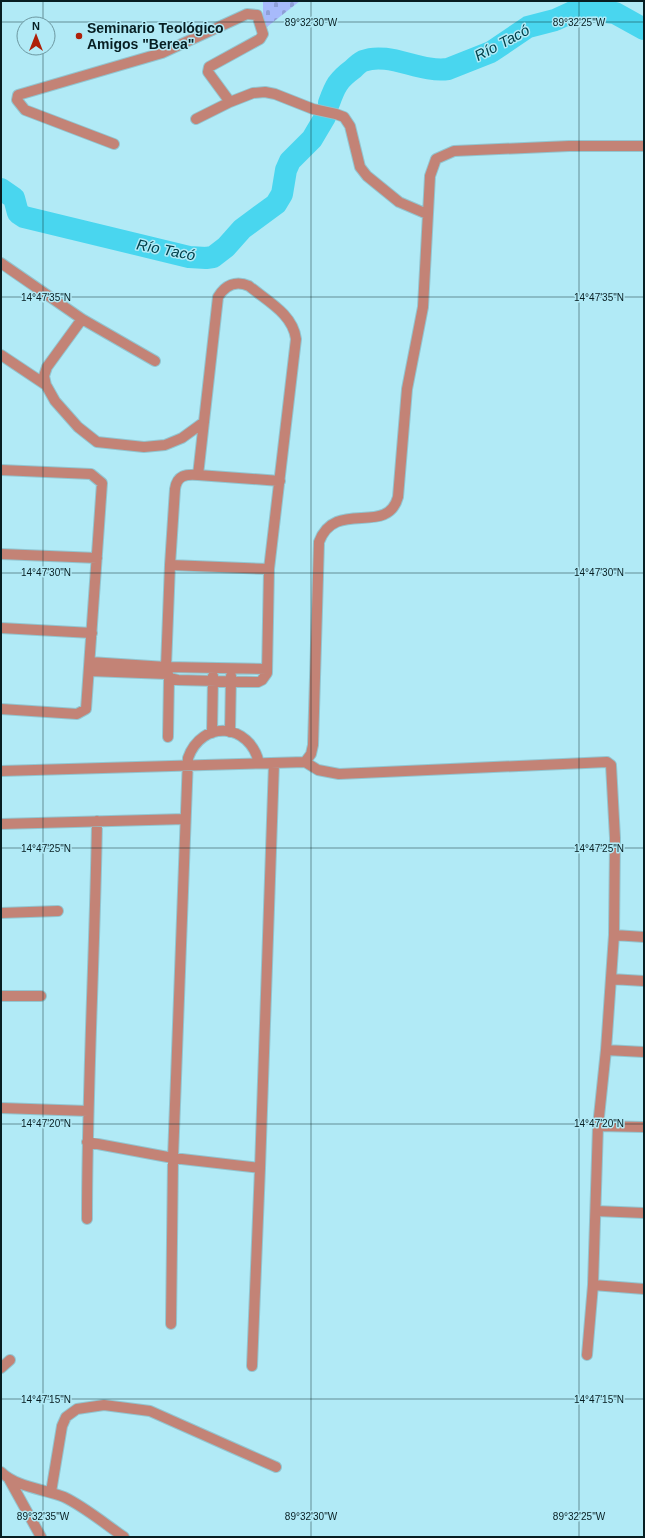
<svg xmlns="http://www.w3.org/2000/svg" width="645" height="1538" font-family="Helvetica,sans-serif">
  <style>
    .cemetery { fill: url(#cemetery-stones) }
    .lines { fill: none; stroke-linecap: round; stroke-linejoin: round }
    .river { stroke: #49d6ef; stroke-width: 22 }
    .street-casing { stroke: #92c5d0; stroke-width: 12 }
    .street { stroke: #c38376; stroke-width: 10 }
    .ticks { fill: none; stroke: #071e22; stroke-width: 1; stroke-opacity: 0.45 }
    .poi-dot { fill: #ae2009; stroke: #b1eaf6; stroke-width: 1.5 }
    .labels { text-anchor: middle; stroke-width: 3; stroke-linejoin: round; paint-order: stroke }
    .poi-label { font-size: 14px; font-weight: bold; fill: #071e22; stroke: #b1eaf6; text-anchor: start }
    .water-label { font-size: 15px; font-style: italic; fill: #00404a; stroke: #b1eaf6 }
    .ticks-label { font-size: 10px; text-anchor: middle; fill: #071e22; stroke: #b1eaf6; stroke-width: 3; stroke-linejoin: round; paint-order: stroke }
  </style>
  <defs>
    <pattern id="cemetery-stones" width="16" height="16" patternUnits="userSpaceOnUse"><rect width="16" height="16" fill="#a7bafb"/><path d="M2 7V4a2 2 0 0 1 4 0v3zM10 15v-3a2 2 0 0 1 4 0v3z" fill="#8e9fd7"/></pattern>
  </defs>
  <rect width="100%" height="100%" fill="#b1eaf6"/>
  <path class="cemetery" d="M263,1h37l-37,29z"/>
  <g class="lines">
    <path class="river" d="M329,103c6,-17 9,-23 24,-34 3,-3 6,-6 10,-8 26,-10 57,12 85,8l43,-17 37,-25 27,-7 24,-11 36,4 29,16
      M1,189l13,9 4,15 6,4 165,40 17,1 7,-1 13,-10 16,-18 34,-25 6,-10 4,-24 4,-9 22,-22 13,-22"/>
    <g class="street-casing">
      <path id="street" d="M196,119l34,-17 23,-9 12,-1 10,2 38,15 23,5 8,3 6,9 10,41 7,9 32,26 28,12
        M114,144l-89,-34 -8,-10 1,-5 144,-42 85,-39 10,1 6,19 -3,5 -51,28 -1,5 22,30
        M1,263l81,56 73,42
        M82,319l-35,48 -3,9 2,9 9,16 23,26 19,15 47,5 21,-2 17,-7 22,-16
        M1,355l45,30
        M1,470l90,4 11,9 -16,226 -9,5 -76,-5
        M198,475l20,-178c7,-12 18,-17 31,-11 18,15 44,28 47,53l-27,230 -2,104 -5,7 -4,2 -80,-2 -9,-2 -3,-11 4,-102 5,-76c2,-14 11,-15 23,-14l82,6
        M1,554l96,4
        M170,565l99,4
        M1,628l91,5
        M90,662l76,5 101,2
        M90,671l77,3
        M230,732l1,-56
        M212,733l1,-57
        M168,737l1,-59
        M305,762l13,8 21,4 268,-12 4,3 4,73 -1,97 -8,115 -8,76 -5,159 -6,70
        M1,771l304,-9 6,-8 2,-9 6,-203c16,-44 68,-5 79,-45l9,-108 16,-82 7,-131 6,-17 18,-8 115,-5h75
        M1,824l184,-5
        M1,913l57,-2
        M614,935l30,2
        M611,979l33,2
        M1,996h40
        M606,1050l38,2
        M1,1108l87,3
        M598,1126l46,1
        M87,1142l86,16 87,10
        M596,1211l48,2
        M87,1219c0,-133 8,-265 10,-398
        M593,1285l51,4
        M171,1324l2,-166 15,-400c14,-39 62,-35 71,5
        M252,1366l8,-198 14,-405
        M1,1368l9,-8
        M1,1472c15,15 43,17 63,25 21,10 41,27 60,40
        M9,1479l32,58
        M51,1492l11,-66 4,-9 11,-8 27,-4 46,6 126,56"/>
    </g>
    <use href="#street" class="street"/>
  </g>
  <path class="ticks" d="M43,1v23M311,1v1536M579,1v1536M1,22h643M43,48v1489M1,297h643M1,573h643M1,848h643M1,1124h643M1,1399h643"/>
  <circle class="poi-dot" cx="79" cy="36" r="4"/>
  <g class="labels">
    <g class="poi-label">
      <text x="87" y="33">Seminario Teológico<tspan x="87" dy="16">Amigos "Berea"</tspan></text>
    </g>
    <g class="water-label">
      <text transform="translate(502 43) rotate(-28)" y="5">Río Tacó</text>
      <text transform="translate(166 250) rotate(11)" y="5">Río Tacó</text>
    </g>
  </g>
  <g class="ticks-label">
    <text x="311" y="26">89°32'30"W</text>
    <text x="579" y="26">89°32'25"W</text>
    <text x="46" y="301">14°47'35"N</text>
    <text x="599" y="301">14°47'35"N</text>
    <text x="46" y="576">14°47'30"N</text>
    <text x="599" y="576">14°47'30"N</text>
    <text x="46" y="852">14°47'25"N</text>
    <text x="599" y="852">14°47'25"N</text>
    <text x="46" y="1127">14°47'20"N</text>
    <text x="599" y="1127">14°47'20"N</text>
    <text x="46" y="1403">14°47'15"N</text>
    <text x="599" y="1403">14°47'15"N</text>
    <text x="43" y="1520">89°32'35"W</text>
    <text x="311" y="1520">89°32'30"W</text>
    <text x="579" y="1520">89°32'25"W</text>
  </g>
  <rect width="645" height="1538" fill="none" stroke="#071e22" stroke-width="4"/>
  <g transform="translate(36 36)"><circle r="19" fill="#b1eaf6" stroke="#6d98a1"/>
  <path d="M0-3L7 15L0 10L-7 15Z" fill="#ae2009"/>
  <text y="-6" font-size="11" font-weight="bold" text-anchor="middle" fill="#071e22">N</text>
  </g>
</svg>
